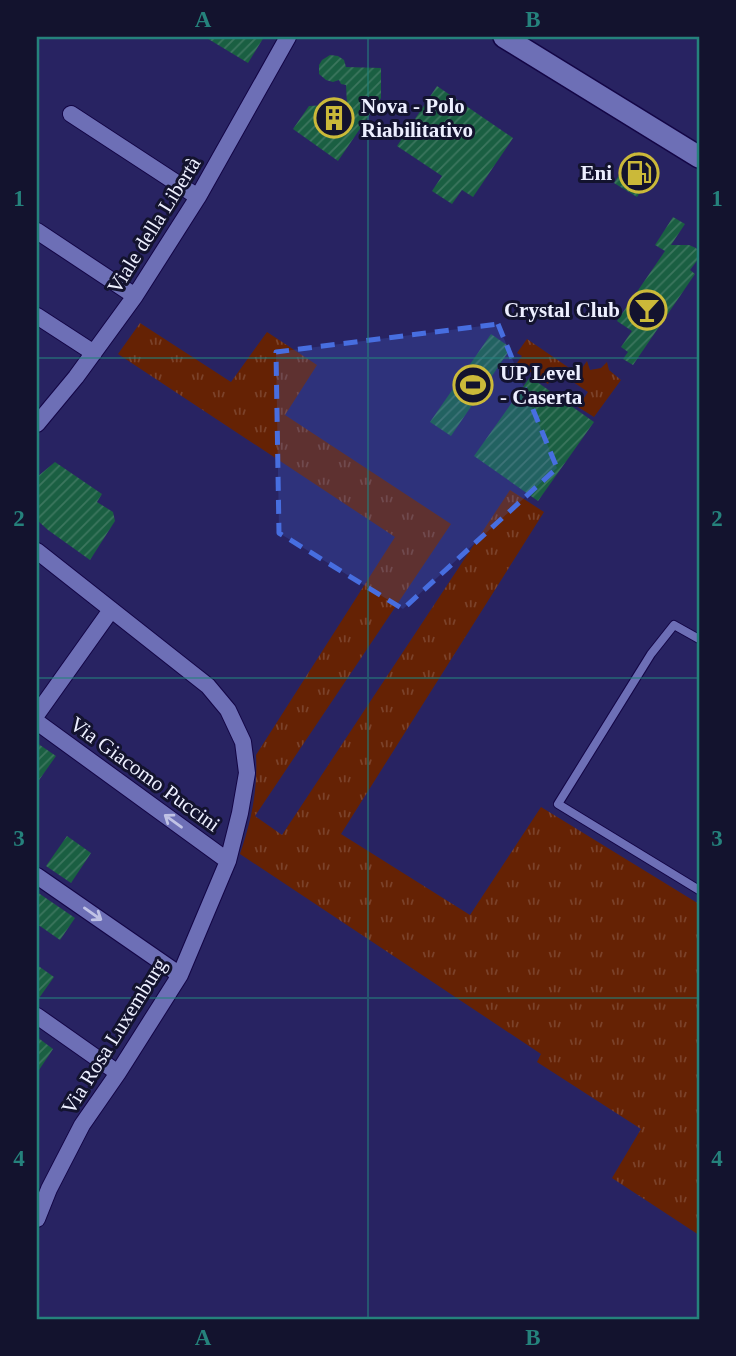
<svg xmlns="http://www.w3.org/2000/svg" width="736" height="1356" font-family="Georgia,serif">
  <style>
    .grass { fill: url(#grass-tufts) }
    .building { fill: url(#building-hatch) }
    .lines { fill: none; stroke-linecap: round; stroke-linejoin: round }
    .lane-casing { stroke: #130545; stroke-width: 10 }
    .street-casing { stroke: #130545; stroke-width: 18 }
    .secondary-casing { stroke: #130545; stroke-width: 24 }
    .lane { stroke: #6d6fb6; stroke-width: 8 }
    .street { stroke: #6d6fb6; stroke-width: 16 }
    .secondary { stroke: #6d6fb6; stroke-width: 21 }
    .oneway { stroke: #c0c2e5 }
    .marked { fill: #476ee0; fill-opacity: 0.2; stroke: #476ee0; stroke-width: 5; stroke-dasharray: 14 9; stroke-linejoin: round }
    .grid { fill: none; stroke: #25827c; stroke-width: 2; stroke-opacity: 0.55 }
    .labels { text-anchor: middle; stroke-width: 6; stroke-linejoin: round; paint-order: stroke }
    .poi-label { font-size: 21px; font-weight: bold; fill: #edefff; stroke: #13132e; text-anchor: start }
    .street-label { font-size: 21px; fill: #edefff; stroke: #13132e }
    .neatline { fill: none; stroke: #25827c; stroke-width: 2.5 }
    .grid-label { font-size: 23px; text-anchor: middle; font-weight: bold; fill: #25827c }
  </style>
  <defs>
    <pattern id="grass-tufts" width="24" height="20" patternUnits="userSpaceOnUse" patternTransform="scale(1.75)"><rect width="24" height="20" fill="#652204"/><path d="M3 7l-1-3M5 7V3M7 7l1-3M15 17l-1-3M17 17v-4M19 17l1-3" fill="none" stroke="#7b422a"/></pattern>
    <pattern id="building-hatch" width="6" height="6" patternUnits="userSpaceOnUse" patternTransform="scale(1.75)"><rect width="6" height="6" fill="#1a5f42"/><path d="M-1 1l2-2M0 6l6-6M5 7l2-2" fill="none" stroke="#3c765e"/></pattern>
  </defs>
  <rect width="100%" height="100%" fill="#282362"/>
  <path class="grass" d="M140,323l91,59 36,-50 50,33 -32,50 166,109 -196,292 27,19 228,-345 34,22 -203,322 129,81 71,-108 158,97v331l-87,-57 29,-49 -104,-67 4,-8 -301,-200c11,-32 18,-64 16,-99l139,-218 -277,-183z
    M527,339l51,35 9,-13 3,9 11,-2 6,-6 2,8 12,10 -27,37 -16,-10 10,-15 -31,-21 -9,13 -31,-21 5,-7 -5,-3z"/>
  <path class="building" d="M205,37h59l-16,26z
    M330,55l8,1 6,4 2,7 35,1v30l-43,63 -45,-32 16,-23 38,-2 -1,-19 -5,-1 -2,-4 -6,2 -7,-2 -7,-6v-9l3,-5z
    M437,86l76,52 -40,59 -11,-7 -10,14 -20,-13 10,-15 -45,-30z
    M634,152l23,14 -20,31 -23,-14z
    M673,217l12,7 -14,21h18l7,3 3,4v6l-9,12 5,4 -62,91 -10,-6 5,-7 -7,-5 11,-16 -15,-10 48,-70 -10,-6z
    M491,334l20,14 -60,88 -21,-14z
    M530,377l64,45 -56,79 -64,-45z
    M55,462l47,32 -5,8 16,10 2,9 -25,39 -42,-30 -11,-10v-43z
    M37,743l19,13 -19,27z
    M67,836l24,17 -20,30 -25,-17z
    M37,892l38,26 -15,22 -23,-16z
    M37,965l17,12 -17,24z
    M37,1037l16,12 -16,24z"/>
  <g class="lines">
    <g class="lane-casing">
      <path id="lane" d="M699,639l-25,-14 -23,29 -93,150 141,86"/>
    </g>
    <g class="street-casing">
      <path id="street" d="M71,114l127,83
        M37,231l98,65
        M37,316l57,37
        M37,424l39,-47 59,-81 63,-99 90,-160
        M37,551l171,135 20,24 15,32 4,31 -7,40 -12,48 -48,114 -62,98 -36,52 -33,64 -12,30
        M37,714l74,-104
        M37,722l191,139
        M37,876l143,99
        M37,1016l81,57"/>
    </g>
    <g class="secondary-casing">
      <path id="secondary" d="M504,37l195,120"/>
    </g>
    <use href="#lane" class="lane"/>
    <use href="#street" class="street"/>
    <use href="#secondary" class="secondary"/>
  </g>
  <defs><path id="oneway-shaft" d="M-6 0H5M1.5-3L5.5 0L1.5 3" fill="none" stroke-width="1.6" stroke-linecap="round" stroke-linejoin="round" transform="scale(1.75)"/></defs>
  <g class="oneway">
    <use href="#oneway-shaft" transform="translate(173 821) rotate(-144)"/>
    <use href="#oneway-shaft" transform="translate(93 914) rotate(35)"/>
  </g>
  <path class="marked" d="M498,324l59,144 -154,141 -124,-76 -3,-181z"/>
  <path class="grid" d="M368,37v1282M37,358h662M37,678h662M37,998h662"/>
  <defs>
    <g id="building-ring" transform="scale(2.0125)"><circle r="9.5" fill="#13132e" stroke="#cbb939" stroke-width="1.5"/><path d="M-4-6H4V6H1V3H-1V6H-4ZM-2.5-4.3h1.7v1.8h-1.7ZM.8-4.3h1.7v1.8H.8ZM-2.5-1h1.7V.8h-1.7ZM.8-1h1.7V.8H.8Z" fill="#cbb939"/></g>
    <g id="fuel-ring" transform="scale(2.0125)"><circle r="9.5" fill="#13132e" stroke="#cbb939" stroke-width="1.5"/><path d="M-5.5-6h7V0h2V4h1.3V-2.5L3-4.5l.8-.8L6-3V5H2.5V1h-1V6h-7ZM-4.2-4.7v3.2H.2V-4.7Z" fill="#cbb939"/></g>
    <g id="bar-ring" transform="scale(2.0125)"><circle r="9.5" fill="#13132e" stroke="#cbb939" stroke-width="1.5"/><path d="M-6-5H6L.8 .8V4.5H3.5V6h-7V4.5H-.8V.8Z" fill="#cbb939"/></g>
    <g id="stadium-ring" transform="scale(2.0125)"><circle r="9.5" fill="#13132e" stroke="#cbb939" stroke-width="1.5"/><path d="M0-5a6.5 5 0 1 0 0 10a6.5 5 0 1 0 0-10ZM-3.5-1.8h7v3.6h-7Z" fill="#cbb939"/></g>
  </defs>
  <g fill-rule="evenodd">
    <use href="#building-ring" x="334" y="118"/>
    <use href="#fuel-ring" x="639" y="173"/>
    <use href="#bar-ring" x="647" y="310"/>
    <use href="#stadium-ring" x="473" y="385"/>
  </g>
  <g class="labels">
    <g class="poi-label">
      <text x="361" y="113">Nova - Polo<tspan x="361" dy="24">Riabilitativo</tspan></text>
      <text x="612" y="180" text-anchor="end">Eni</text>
      <text x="620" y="317" text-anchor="end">Crystal Club</text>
      <text x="500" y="380">UP Level<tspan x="500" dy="24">- Caserta</tspan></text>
    </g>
    <g class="street-label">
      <text transform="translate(154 225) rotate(-58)" y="7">Viale della Libertà</text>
      <text transform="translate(145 774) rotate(36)" y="7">Via Giacomo Puccini</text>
      <text transform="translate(114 1036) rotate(-58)" y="7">Via Rosa Luxemburg</text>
    </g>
  </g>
  <rect width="736" height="1356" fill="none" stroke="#13132e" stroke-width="77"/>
  <rect x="38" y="38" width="660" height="1280" class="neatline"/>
  <g class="grid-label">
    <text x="203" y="27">A</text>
    <text x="533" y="27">B</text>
    <text x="19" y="206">1</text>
    <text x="717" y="206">1</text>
    <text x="19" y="526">2</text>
    <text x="717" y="526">2</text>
    <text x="19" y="846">3</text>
    <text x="717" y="846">3</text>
    <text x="19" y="1166">4</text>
    <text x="717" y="1166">4</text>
    <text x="203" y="1345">A</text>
    <text x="533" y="1345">B</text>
  </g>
</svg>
